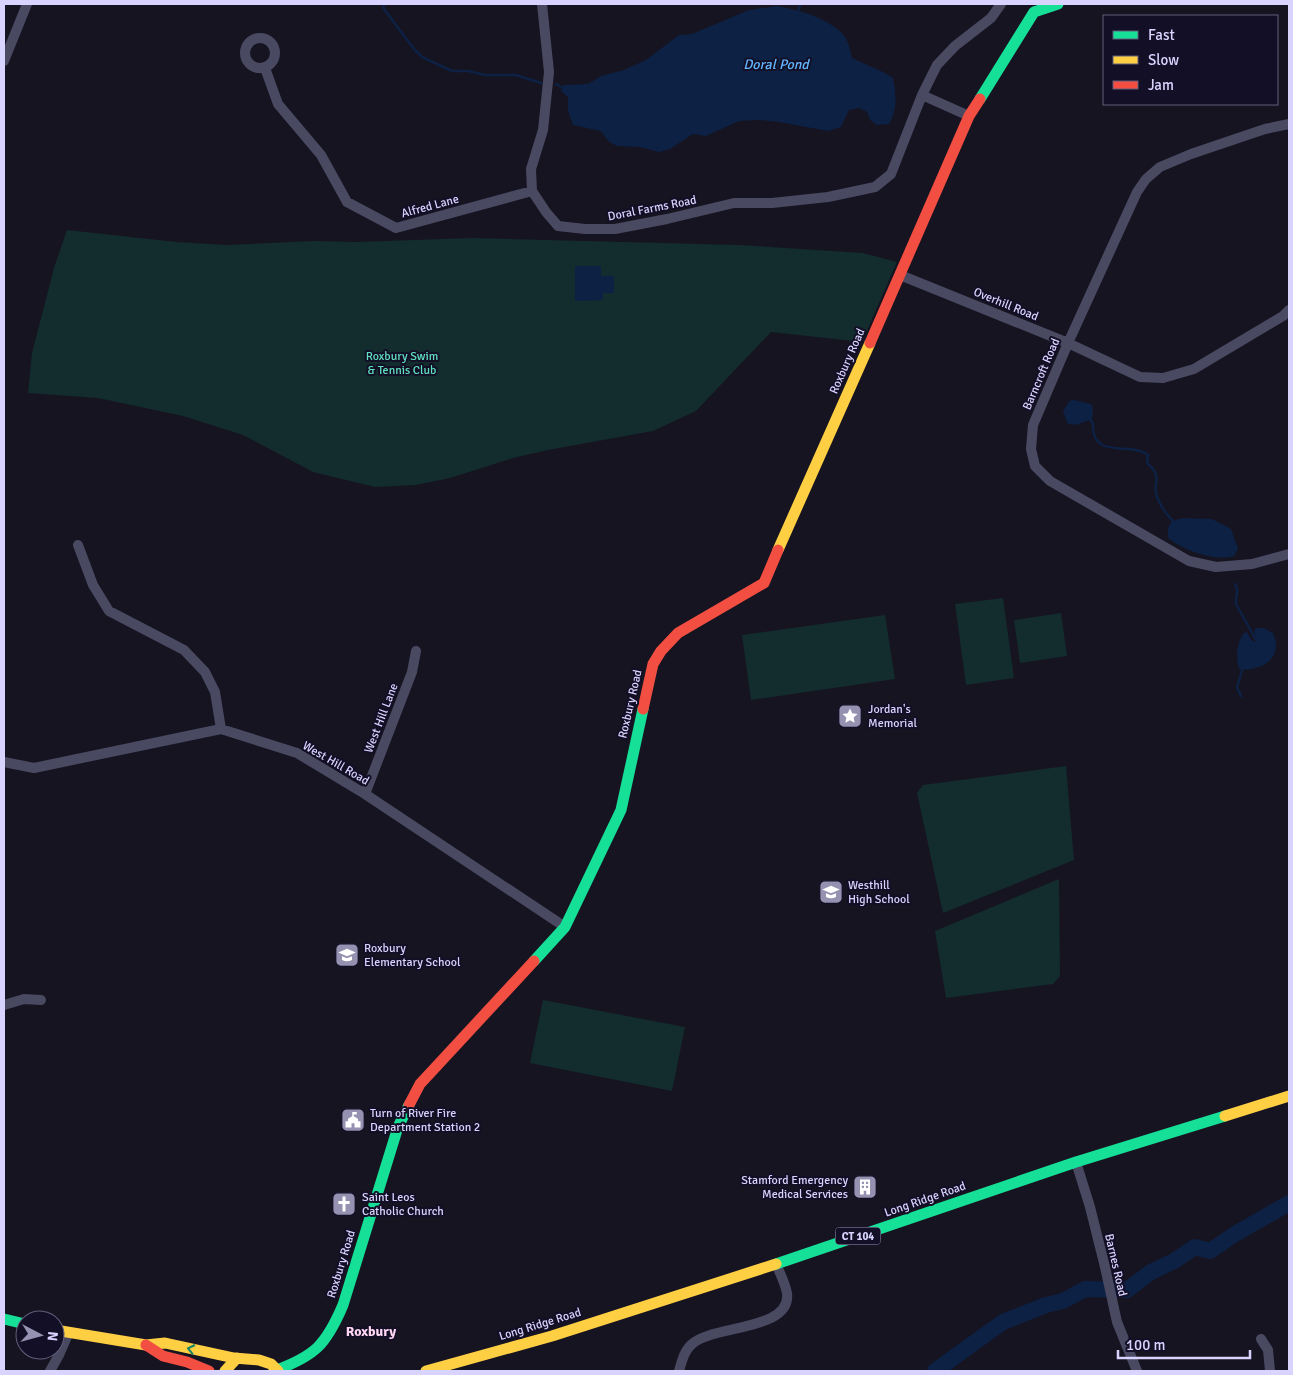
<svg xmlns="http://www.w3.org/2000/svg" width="1293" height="1375" font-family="Signika,sans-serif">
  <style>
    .green { fill: #132c2d }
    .water { fill: #0d2144 }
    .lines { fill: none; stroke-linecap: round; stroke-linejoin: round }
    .stream { stroke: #0d2144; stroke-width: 2.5 }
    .river { stroke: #0d2144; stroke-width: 16 }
    .street { stroke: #4a4962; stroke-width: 10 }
    .fast { stroke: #16e098; stroke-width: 11 }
    .slow { stroke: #ffcf43; stroke-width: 11 }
    .jam { stroke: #f24e42; stroke-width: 11 }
    .oneway { stroke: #158265 }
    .labels { text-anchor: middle; stroke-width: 4; stroke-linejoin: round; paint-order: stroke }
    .shield { fill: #130f26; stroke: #9e99be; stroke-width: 1 }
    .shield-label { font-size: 11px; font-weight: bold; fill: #d9d4ff }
    .street-label { font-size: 12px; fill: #d9d4ff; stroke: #130f26 }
    .park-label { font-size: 12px; fill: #5fe0c0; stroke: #130f26 }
    .poi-label { font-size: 12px; fill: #d9d4ff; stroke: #130f26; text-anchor: start }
    .water-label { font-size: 14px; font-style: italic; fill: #62b6ff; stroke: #130f26 }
    .neighbourhood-label { font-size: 14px; font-weight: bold; fill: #ffd6f0; stroke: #130f26 }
  </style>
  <rect width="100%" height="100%" fill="#161421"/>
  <path class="green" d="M67,230l109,12 51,3 87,-4 41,1 118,-4 266,7 124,8 34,9 -35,80 -91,-10 -75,79 -43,20 -105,19 -35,8 -63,20 -34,7 -41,2 -62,-15 -70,-37 -60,-19 -85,-18 -70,-5 4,-40 22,-85z
    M1003,598l11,80 -48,7 -11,-81z
    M1061,613l6,43 -47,7 -6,-43z
    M885,615l10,64 -144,21 -9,-65z
    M1066,766l8,94 -131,53 -26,-120 6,-8z
    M1059,879l1,97 -7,8 -107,14 -11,-67z
    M543,1000l142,27 -13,64 -142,-28z"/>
  <path class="water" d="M777,6c22,4 48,11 65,27 6,6 8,16 10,25l33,15 8,5c3,16 5,31 -4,46l-12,1 -7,-5 -3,-8 -8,-4 -10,2 -8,17 -13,4 -49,-9 -20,-2 -20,1 -33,15 -13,-2 -23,15 -11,3 -19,-5 -23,-1 -9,-5 -7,-10 -28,-6 -5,-14v-14l-7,-6 3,-6 24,-1 13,-8 23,-6 22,-10 33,-25 13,-1 57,-24z
    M575,266h26v10h13v17h-11v7l-28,1z
    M1074,400l17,4 2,4 -1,11 -16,6 -8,-1 -5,-12 6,-11z
    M1183,518l29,1 19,10 7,20 -4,7c-19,6 -51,-6 -66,-18v-10l4,-7z
    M1256,628h8l9,5c1,3 3,8 3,11 1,20 -22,28 -37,25 -3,-12 -3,-24 4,-35l4,-2 5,9 5,1 -3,-11z"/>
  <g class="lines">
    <path class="stream" d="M383,4l1,5 30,40 8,8 30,14h16l17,4h31l25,8
      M798,10l3,-6
      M556,84l7,4
      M1090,420l3,3c-2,38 37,18 55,32l-1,8c17,14 5,20 10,34 3,8 10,18 16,24
      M1235,584c5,7 0,12 1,20l21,38 -1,3
      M1241,696l-4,-9 6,-20"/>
    <path class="river" d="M935,1371l68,-49 43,-17 17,-4 22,-12 42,1 24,-18 23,-11 21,-14 15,4 25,-17 54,-31"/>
    <path class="street" d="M542,4l7,68 -6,58 -12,39 1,22 14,21 12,14 27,3h30l52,-10 67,-16h38l56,-6 47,-10 16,-13 31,-79 15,-30 18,-19 36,-28 10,-14
      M245 53a15 15 0 1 1 30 0a15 15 0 1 1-30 0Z
      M4,61l23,-57
      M265,68l13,36 43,51 26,47 49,26 136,-37
      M922,95l47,21
      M1289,124l-24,5 -74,25 -31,13 -14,12 -9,13 -69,151 -35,82 -2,24 4,17 15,15 139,80 27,6 36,-3 37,-10
      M900,275l168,68 72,34 23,1 31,-9 89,-53 6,-6
      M78,545l15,40 16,26 75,39 21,22 10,20 6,37
      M4,762l30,6 187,-39 76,24 68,41 200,133
      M365,794l47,-122 4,-21
      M4,1005l20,-6 17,1
      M1076,1162l14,45 15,60 12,55 20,49
      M1261,1339l7,11 2,21
      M50,1371l9,-16 10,-23
      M679,1371c3,-10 5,-20 13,-27 20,-19 100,-13 95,-51 -2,-10 -7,-20 -11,-29"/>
    <path class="fast" d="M980,99l54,-87 24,-8
      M534,961l31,-34 56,-117 22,-101
      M776,1264l300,-102 149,-46
      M4,1319l21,5
      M274,1371c41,-15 52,-26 69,-66l55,-178 11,-22"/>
    <path class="slow" d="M778,550l92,-207
      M1225,1116l64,-20
      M55,1330l91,15 19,-2 69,15 25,2 12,4 7,7
      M225,1371l12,-13
      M426,1371l126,-35 224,-72"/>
    <path class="jam" d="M870,343l99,-227 11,-17
      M643,709l10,-45 8,-13 17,-18 86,-50 14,-33
      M409,1105l11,-21 114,-123
      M146,1345l17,11 24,6 22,9"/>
  </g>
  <defs><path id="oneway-chevron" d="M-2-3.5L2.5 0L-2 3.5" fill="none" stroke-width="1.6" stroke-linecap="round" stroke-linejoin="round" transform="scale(1.25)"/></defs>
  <use class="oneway" href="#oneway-chevron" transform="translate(191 1349) rotate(-168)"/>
  <defs>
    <g id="sight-square" transform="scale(1.25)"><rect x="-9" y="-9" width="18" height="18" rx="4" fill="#9591b1" stroke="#130f26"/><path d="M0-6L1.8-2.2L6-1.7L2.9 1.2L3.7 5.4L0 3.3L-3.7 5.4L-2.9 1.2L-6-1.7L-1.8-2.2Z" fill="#fff"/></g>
    <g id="school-square" transform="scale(1.25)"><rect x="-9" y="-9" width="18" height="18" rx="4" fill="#9591b1" stroke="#130f26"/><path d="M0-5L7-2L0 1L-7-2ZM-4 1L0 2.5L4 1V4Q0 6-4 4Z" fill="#fff"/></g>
    <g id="civic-square" transform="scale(1.25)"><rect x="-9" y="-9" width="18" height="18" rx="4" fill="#9591b1" stroke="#130f26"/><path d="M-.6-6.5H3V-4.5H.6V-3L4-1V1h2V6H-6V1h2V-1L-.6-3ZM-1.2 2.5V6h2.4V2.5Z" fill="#fff"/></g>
    <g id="building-square" transform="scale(1.25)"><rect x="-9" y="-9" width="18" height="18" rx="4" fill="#9591b1" stroke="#130f26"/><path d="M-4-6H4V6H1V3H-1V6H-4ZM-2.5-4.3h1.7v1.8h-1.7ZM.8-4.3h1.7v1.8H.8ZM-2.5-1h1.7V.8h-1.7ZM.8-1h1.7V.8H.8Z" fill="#fff"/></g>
    <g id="church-square" transform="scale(1.25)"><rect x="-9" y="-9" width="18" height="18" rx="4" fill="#9591b1" stroke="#130f26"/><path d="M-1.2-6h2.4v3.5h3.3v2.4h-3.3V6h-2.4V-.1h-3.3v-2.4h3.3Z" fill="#fff"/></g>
  </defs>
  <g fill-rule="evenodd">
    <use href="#sight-square" x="850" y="716"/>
    <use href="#school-square" x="831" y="892"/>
    <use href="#school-square" x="347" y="955"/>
    <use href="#civic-square" x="353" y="1120"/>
    <use href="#building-square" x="865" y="1187"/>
    <use href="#church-square" x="344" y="1204"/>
  </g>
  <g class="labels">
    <rect class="shield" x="835.5" y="1227.5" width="45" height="17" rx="4"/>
    <g class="shield-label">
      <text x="858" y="1240">CT 104</text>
    </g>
    <g class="street-label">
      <text transform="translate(430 206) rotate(-15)" y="4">Alfred Lane</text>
      <text transform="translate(652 208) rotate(-11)" y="4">Doral Farms Road</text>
      <text transform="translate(1006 304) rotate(22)" y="4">Overhill Road</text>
      <text transform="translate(847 361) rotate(-66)" y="4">Roxbury Road</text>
      <text transform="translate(1041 374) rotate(-67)" y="4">Barncroft Road</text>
      <text transform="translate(630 704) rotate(-77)" y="4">Roxbury Road</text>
      <text transform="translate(381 718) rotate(-69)" y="4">West Hill Lane</text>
      <text transform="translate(336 763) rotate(30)" y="4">West Hill Road</text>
      <text transform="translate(925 1199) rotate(-19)" y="4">Long Ridge Road</text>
      <text transform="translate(341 1264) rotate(-73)" y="4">Roxbury Road</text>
      <text transform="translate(1116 1265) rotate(77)" y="4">Barnes Road</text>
      <text transform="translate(540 1324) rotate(-17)" y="4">Long Ridge Road</text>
    </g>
    <g class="park-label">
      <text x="402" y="360">Roxbury Swim<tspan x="402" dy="14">&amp; Tennis Club</tspan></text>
    </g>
    <g class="poi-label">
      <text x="868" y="713">Jordan's<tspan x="868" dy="14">Memorial</tspan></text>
      <text x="848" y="889">Westhill<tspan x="848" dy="14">High School</tspan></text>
      <text x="364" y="952">Roxbury<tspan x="364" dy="14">Elementary School</tspan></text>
      <text x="370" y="1117">Turn of River Fire<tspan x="370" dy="14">Department Station 2</tspan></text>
      <text x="848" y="1184" text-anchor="end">Stamford Emergency<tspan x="848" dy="14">Medical Services</tspan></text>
      <text x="362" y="1201">Saint Leos<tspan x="362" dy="14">Catholic Church</tspan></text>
    </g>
    <g class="water-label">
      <text x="776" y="69">Doral Pond</text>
    </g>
    <g class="neighbourhood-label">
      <text x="371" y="1336">Roxbury</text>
    </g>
  </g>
  <rect width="1293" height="1375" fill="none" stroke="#d9d4ff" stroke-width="10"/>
  <rect x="1103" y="15" width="175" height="90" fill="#130f26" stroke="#625e7d"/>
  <rect x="1113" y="31" width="25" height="8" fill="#16e098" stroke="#625e7d"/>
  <text x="1148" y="40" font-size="15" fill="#d9d4ff">Fast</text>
  <rect x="1113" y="56" width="25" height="8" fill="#ffcf43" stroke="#625e7d"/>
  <text x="1148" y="65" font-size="15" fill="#d9d4ff">Slow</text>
  <rect x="1113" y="81" width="25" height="8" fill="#f24e42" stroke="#625e7d"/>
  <text x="1148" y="90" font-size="15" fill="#d9d4ff">Jam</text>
  <g transform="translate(40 1335) rotate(96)"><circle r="24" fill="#130f26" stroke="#625e7d"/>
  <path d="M0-4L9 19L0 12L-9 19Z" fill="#9591b1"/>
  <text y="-8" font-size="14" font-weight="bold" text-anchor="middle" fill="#d9d4ff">N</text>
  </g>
  <path d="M1118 1350v8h132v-8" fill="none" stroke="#d9d4ff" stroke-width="2.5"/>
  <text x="1126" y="1350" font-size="15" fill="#d9d4ff" stroke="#130f26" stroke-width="4" paint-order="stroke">100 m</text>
</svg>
